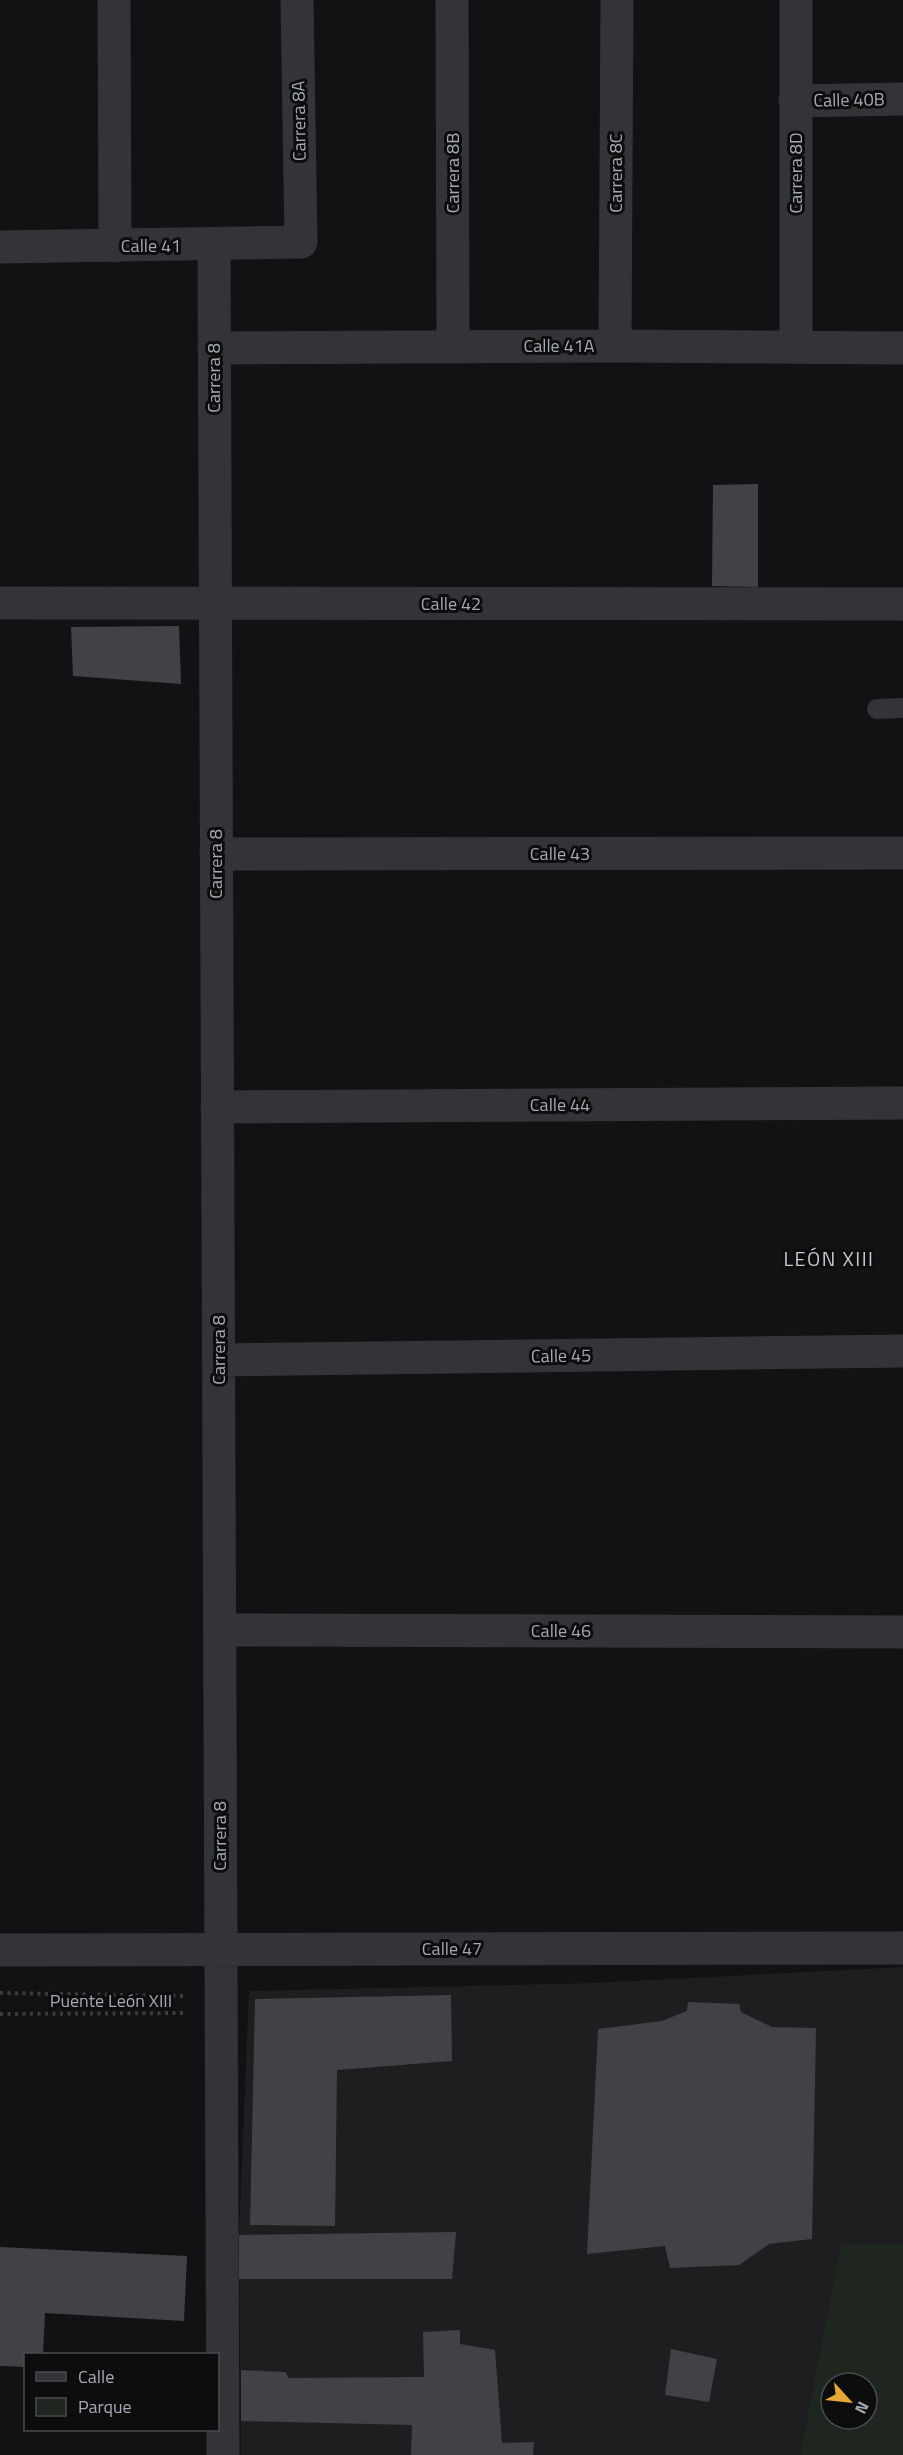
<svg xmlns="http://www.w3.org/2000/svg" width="903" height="2455" font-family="'Titillium Web',sans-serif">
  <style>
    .built { fill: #1e1e20 }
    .green { fill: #1f261f; fill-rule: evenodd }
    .building { fill: #414246 }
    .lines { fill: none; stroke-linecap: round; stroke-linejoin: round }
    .path { stroke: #393b3f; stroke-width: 4; stroke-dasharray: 3 4.5; stroke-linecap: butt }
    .service { stroke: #333438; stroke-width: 20 }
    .minor { stroke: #333438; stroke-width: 33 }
    .labels { text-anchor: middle; stroke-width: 6; stroke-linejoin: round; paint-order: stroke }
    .street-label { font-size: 18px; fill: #a4a9b3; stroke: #0d0d0e }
    .neighbourhood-label { font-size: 20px; letter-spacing: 1.5px; fill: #c5c8d0; stroke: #0d0d0e }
  </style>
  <rect width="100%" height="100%" fill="#121214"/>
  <path class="built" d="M903,1967v277l-62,-1 -41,212h-559l-2,-220 10,-244 344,-8z"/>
  <path class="green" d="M841,2243l62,1v211h-103zM831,2383h36v36h-36z"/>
  <path class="building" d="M758,484v103l-46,-1 1,-101z
    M179,626l2,58 -108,-8 -2,-49z
    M451,1995l1,66 -115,9 -2,156 -85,-1 5,-226z
    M688,2002l51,2 2,8 31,15 44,1 -4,211 -43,5 -30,21 -69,3 -5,-22 -78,8 11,-225 64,-8 25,-10z
    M456,2232l-4,47h-213v-44z
    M0,2247l187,9 -3,65 -139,-8 -2,41h-17v13l-26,-1z
    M460,2330v14l35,6 7,93 32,-1 -1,13h-122l1,-30 -171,-4v-51l44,2 4,6 135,-1 -1,-45z
    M671,2349l46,10 -8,43 -44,-7z"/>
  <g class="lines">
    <path class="path" d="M0,1993l187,3
      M0,2014l187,-1"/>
    <path class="service" d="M877,709l26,-1"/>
    <path class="minor" d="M114,0l1,246
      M452,0l1,347
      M796,0v347
      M795,101l108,-2
      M214,245l9,2210
      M0,247l301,-5 -4,-242
      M615,346l2,-346
      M214,348l401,-2 288,2
      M0,603l903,1
      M216,854l687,-1
      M217,1107l686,-4
      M219,1360l684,-9
      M220,1630l683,2
      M0,1950l903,-2"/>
  </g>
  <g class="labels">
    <g class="street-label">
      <text transform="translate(849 100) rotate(-1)" y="6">Calle 40B</text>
      <text transform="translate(299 121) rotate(-91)" y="6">Carrera 8A</text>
      <text transform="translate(453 173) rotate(-90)" y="6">Carrera 8B</text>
      <text transform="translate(616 173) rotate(-90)" y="6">Carrera 8C</text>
      <text transform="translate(796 173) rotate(-90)" y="6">Carrera 8D</text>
      <text x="151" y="252">Calle 41</text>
      <text x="559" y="352">Calle 41A</text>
      <text transform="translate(214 378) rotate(-90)" y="6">Carrera 8</text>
      <text x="451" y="610">Calle 42</text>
      <text x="560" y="860">Calle 43</text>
      <text transform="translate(216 864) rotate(-90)" y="6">Carrera 8</text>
      <text x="560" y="1111">Calle 44</text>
      <text transform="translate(219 1350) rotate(-90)" y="6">Carrera 8</text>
      <text transform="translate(561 1356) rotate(-1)" y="6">Calle 45</text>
      <text x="561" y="1637">Calle 46</text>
      <text transform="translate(220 1836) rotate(-90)" y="6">Carrera 8</text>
      <text x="452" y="1955">Calle 47</text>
      <text x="111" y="2007">Puente León XIII</text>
    </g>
    <g class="neighbourhood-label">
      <text x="829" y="1266">LEÓN XIII</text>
    </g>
  </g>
  <rect x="24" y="2353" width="195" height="78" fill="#0d0d0e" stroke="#494b50" stroke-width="1.5"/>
  <rect x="36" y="2372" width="30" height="9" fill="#333438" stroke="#494b50" stroke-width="1.5"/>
  <text x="78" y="2383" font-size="18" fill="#a4a9b3">Calle</text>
  <rect x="36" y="2398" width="30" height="18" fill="#1f261f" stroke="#494b50" stroke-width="1.5"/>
  <text x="78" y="2413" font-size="18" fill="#a4a9b3">Parque</text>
  <g transform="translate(849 2401) rotate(117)"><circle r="28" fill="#0d0d0e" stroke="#494b50" stroke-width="1.5"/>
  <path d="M0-4.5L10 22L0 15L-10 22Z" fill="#e6a938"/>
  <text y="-9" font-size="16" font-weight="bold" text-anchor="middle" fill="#a4a9b3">N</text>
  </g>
</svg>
